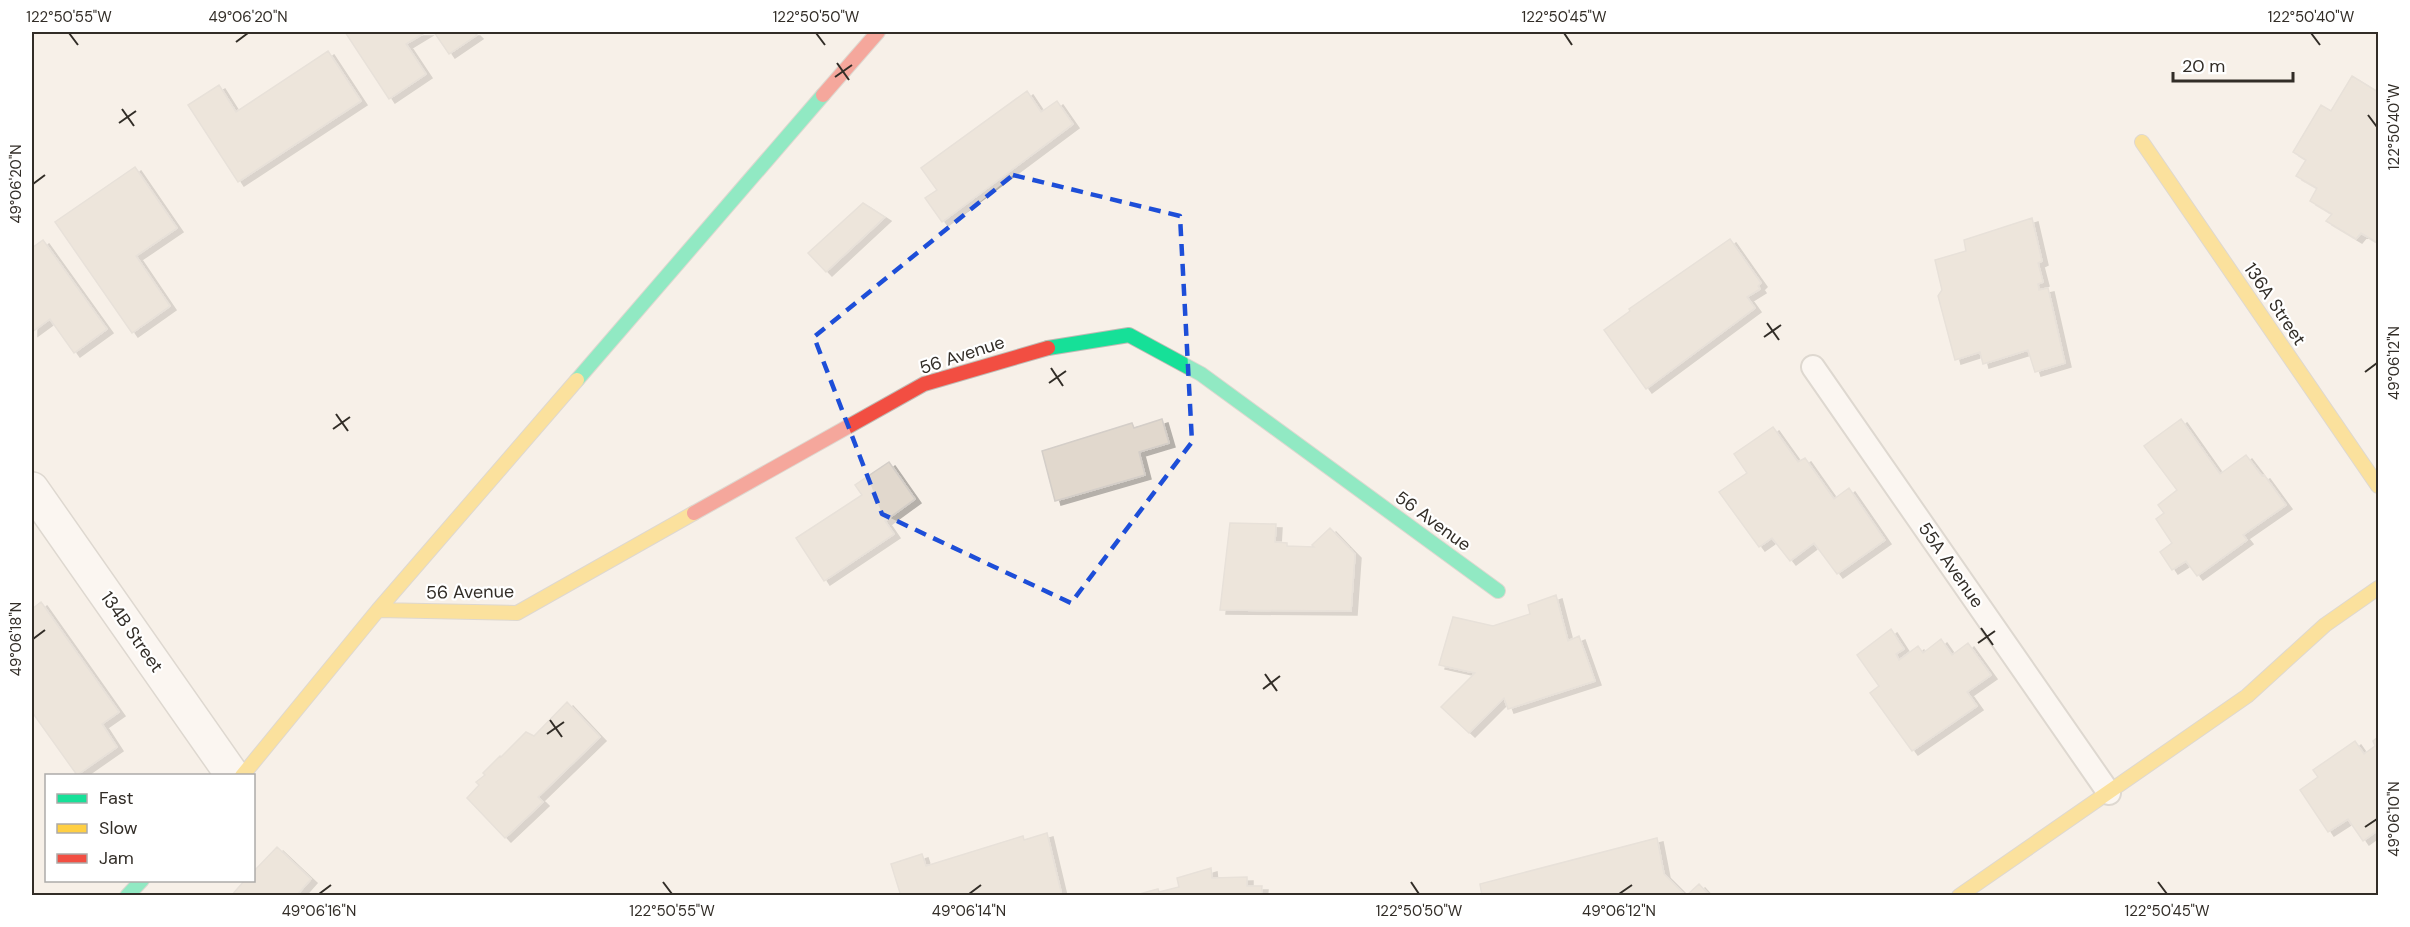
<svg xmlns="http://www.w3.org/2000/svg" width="2410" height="927" font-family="'DM Sans',sans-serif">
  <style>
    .building { fill: #e1d8cd; stroke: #d4cec8; stroke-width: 1.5; filter: url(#shadow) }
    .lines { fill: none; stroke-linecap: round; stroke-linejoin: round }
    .lane-casing { stroke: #bfbab4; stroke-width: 26 }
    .street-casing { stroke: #bfbab4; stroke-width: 36 }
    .fast-casing { stroke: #bfbab4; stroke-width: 16 }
    .slow-casing { stroke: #bfbab4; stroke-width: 16 }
    .jam-casing { stroke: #bfbab4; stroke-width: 16 }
    .lane { stroke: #fefdfc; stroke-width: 22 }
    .street { stroke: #fefdfc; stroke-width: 33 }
    .fast { stroke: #16e098; stroke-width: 14 }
    .slow { stroke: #ffcf43; stroke-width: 14 }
    .jam { stroke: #f24e42; stroke-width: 14 }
    .marked { fill: none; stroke: #1d4ed8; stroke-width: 4.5; stroke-dasharray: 12 8; stroke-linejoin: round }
    .ticks { fill: none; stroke: #322d27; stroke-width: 2 }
    .labels { text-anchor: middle; stroke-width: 4.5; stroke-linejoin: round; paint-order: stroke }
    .street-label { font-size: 18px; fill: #322d27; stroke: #fff }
    .neatline { fill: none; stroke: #322d27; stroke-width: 2 }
    .ticks-label { font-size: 15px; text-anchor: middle; fill: #322d27 }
  </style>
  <defs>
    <filter id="shadow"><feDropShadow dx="6" dy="4" stdDeviation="0" flood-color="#0004"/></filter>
  </defs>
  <rect width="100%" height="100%" fill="#f7f0e8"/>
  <path class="building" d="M345,32h81l-20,12 20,30 -37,25z
    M434,32h40l3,3 -28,19z
    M328,51l33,50 -123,81 -50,-77 31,-20 17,27z
    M2352,76l26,16v151l-17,-10 -5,6 -30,-18 6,-7 -22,-13 7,-13 -21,-12 10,-16 -13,-8 28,-47 10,6z
    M1027,91l14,21 16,-11 16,23 -131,98 -17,-24 12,-8 -16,-22z
    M135,167l42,61 -41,28 34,50 -38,27 -77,-111z
    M863,203l22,14 -59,55 -18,-19z
    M2032,218l10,43 -4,2 5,19 -5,2 1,6 9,-2 17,75 -30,9 -7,-22 -45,14 -3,-12 -25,8 -17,-64 4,-6 -7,-30 31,-9 -2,-11z
    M1730,239l31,44 -3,3 2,3 -13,8 8,11 -109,81 -42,-59 26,-19 -1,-2z
    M43,240l64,89 -33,24 -24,-34 -18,13v-84z
    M1162,419l7,24 -30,9 6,23 -90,26 -13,-50 90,-28 2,5z
    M2181,419l39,55 26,-19 16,21 2,-1 22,30 -43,30 4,5 -50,36 -11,-15 -14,9 -12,-18 12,-9 -16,-24 8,-6 -6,-8 19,-15 -33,-44z
    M1773,427l25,35 7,-4 29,41 15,-11 36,52 -48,34 -23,-31 -24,18 -18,-23 -13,9 -40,-55 28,-19 -13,-19z
    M889,462l26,37 -30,22 9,13 -70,47 -28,-43 66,-43 -7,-10z
    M1230,523l46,1 -1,18 12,1v3l27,1 -2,-2 18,-17 25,26 -4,57 -131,-1z
    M1556,595l12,46 11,-5 16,45 -87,28 -4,-11 -35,35 -28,-26 34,-34 -36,-8 14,-48 40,9 37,-12 -2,-9z
    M41,602l78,110 -17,12 15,23 -40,28 -45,-63v-103z
    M1891,629l13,20 -8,5 3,6 19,-14 5,7 18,-14 11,16 16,-12 23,32 -24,17 10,14 -65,45 -42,-58 9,-7 -22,-31z
    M567,702l33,35 -62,60 5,5 -38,36 -38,-40 12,-13 -3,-3 9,-7 -2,-2 17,-17 1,1 25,-25 8,4z
    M2378,737v93l-15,11 -15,-22 -20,13 -28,-42 18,-13 -5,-7 42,-29 9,13 11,-8 -2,-5z
    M1047,833l15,63h-161l-10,-32 31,-10 4,12 97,-30 1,4z
    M1657,838l7,36 22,22h-204l-2,-12z
    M277,847l34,32 -15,17h-65l14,-16h9v-9z
    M1211,868l1,10 35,-1v9h15l-1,10h-129l26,-7 1,3 20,-5 -2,-9z
    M1699,884l11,12h-24z"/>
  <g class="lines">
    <g class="lane-casing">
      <path id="lane" d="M1813,367l296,426"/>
    </g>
    <g class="street-casing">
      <path id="street" d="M32,489l201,287"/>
    </g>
    <g class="fast-casing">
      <path id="fast" d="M1048,348l81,-13 72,39 297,217
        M577,380l246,-285
        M127,896l15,-16"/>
    </g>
    <g class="slow-casing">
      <path id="slow" d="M2142,142l236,344
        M378,610l139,3 177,-100
        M242,776l136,-166 199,-230
        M1959,896l288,-200 78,-71 53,-37"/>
    </g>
    <g class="jam-casing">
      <path id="jam" d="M823,95l55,-63
        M694,513l230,-129 124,-36"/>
    </g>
    <use href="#lane" class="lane"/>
    <use href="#street" class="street"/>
    <use href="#fast" class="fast"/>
    <use href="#slow" class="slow"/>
    <use href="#jam" class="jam"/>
  </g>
  <path d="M0 0H2410V927H0ZM1013,175l167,41 12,226 -121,161 -189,-89 -68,-177z" fill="#f7f0e8" fill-opacity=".55" fill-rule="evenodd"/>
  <path class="marked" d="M1013,175l167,41 12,226 -121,161 -189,-89 -68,-177z"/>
  <path class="ticks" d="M69,33l9,12M816,33l9,12M1564,33l8,12M2311,33l9,12M236,42l12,-9M837,63l12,17M835,77l17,-12M122,109l12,17M2368,115l9,12M119,123l17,-12M33,184l12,-9M1767,323l12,17M1764,337l17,-12M1051,368l12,18M2365,372l12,-9M1049,383l17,-12M336,414l12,17M333,429l17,-12M1981,628l12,17M33,639l12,-9M1978,643l17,-12M1265,674l12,17M1263,689l17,-13M550,720l12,17M547,734l17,-12M2365,827l12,-8M663,882l9,12M1411,882l8,12M2158,882l9,12M319,894l12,-9M969,894l12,-9M1619,894l13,-9"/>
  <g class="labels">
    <g class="street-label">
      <text transform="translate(2275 304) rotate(56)" y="6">136A Street</text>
      <text transform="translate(962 355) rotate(-18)" y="6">56 Avenue</text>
      <text transform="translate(1433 521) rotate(36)" y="6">56 Avenue</text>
      <text transform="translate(1951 565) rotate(55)" y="6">55A Avenue</text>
      <text transform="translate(470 592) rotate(-1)" y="6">56 Avenue</text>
      <text transform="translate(132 632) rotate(55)" y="6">134B Street</text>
    </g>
  </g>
  <rect width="2410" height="927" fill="none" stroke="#ffffff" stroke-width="66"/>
  <rect x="45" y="774" width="210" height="108" fill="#ffffff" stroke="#adaba9" stroke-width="1.5"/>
  <rect x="57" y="794" width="30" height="9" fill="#16e098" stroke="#adaba9" stroke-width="1.5"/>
  <text x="99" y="804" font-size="18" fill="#322d27">Fast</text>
  <rect x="57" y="824" width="30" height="9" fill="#ffcf43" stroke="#adaba9" stroke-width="1.5"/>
  <text x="99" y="834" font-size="18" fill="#322d27">Slow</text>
  <rect x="57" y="854" width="30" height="9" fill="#f24e42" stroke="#adaba9" stroke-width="1.5"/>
  <text x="99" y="864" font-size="18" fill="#322d27">Jam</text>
  <path d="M2173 72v9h120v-9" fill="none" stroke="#322d27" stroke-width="3"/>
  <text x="2182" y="72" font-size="18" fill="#322d27" stroke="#ffffff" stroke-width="4.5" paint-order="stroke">20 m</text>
  <rect x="33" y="33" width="2344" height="861" class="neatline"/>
  <g class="ticks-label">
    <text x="69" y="22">122°50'55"W</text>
    <text x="248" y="22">49°06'20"N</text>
    <text x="816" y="22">122°50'50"W</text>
    <text x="1564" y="22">122°50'45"W</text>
    <text x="2311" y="22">122°50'40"W</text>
    <text transform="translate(2394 127) rotate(-90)" y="5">122°50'40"W</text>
    <text transform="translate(16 184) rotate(-90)" y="5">49°06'20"N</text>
    <text transform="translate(2394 363) rotate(-90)" y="5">49°06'12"N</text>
    <text transform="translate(16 639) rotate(-90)" y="5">49°06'18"N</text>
    <text transform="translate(2394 819) rotate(-90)" y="5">49°06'10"N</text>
    <text x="319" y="916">49°06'16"N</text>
    <text x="672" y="916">122°50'55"W</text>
    <text x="969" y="916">49°06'14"N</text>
    <text x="1419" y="916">122°50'50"W</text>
    <text x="1619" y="916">49°06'12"N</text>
    <text x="2167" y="916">122°50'45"W</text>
  </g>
</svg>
